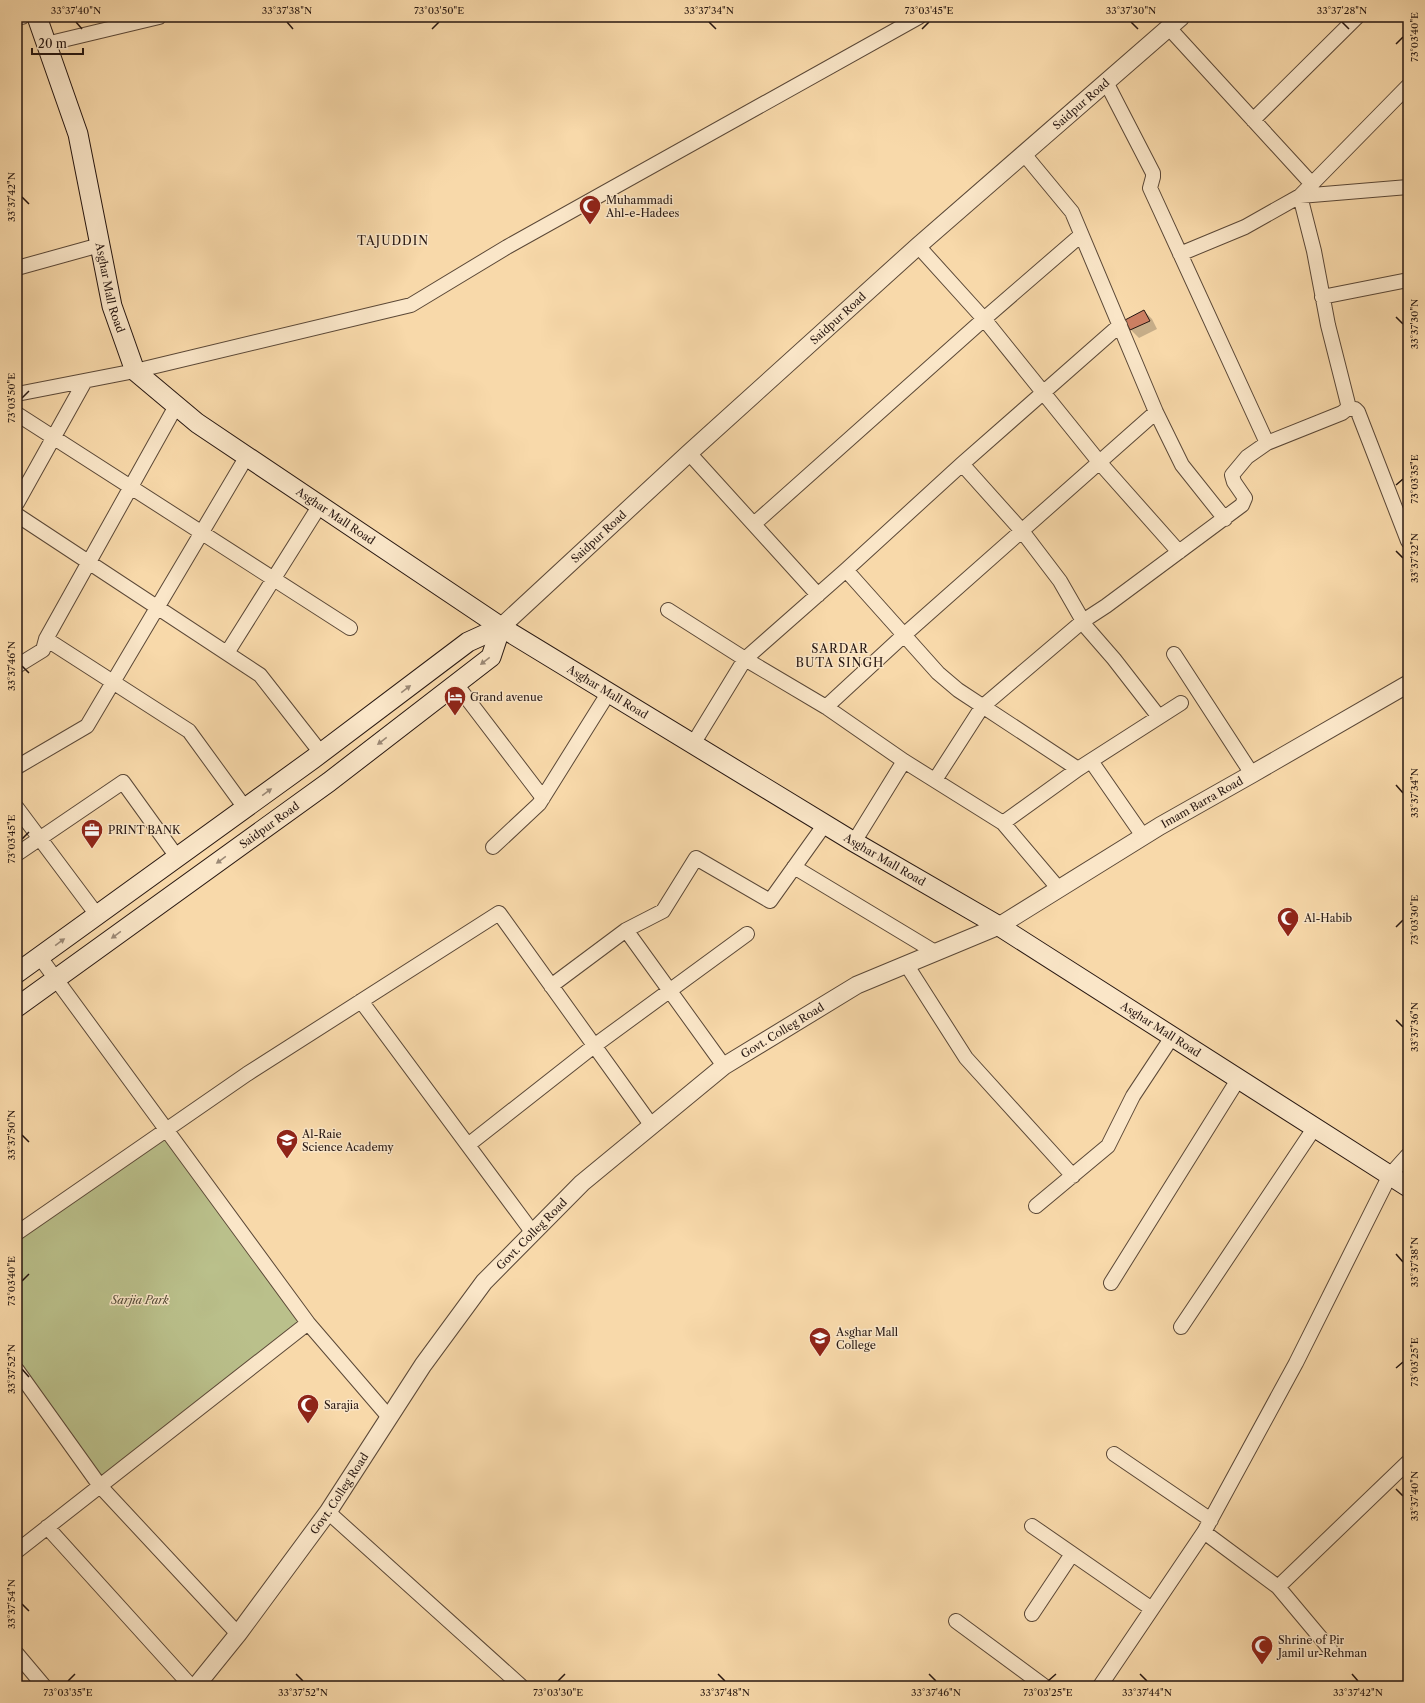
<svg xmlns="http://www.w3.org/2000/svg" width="1425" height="1703" font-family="'Libre Caslon Text',serif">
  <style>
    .green { fill: #bac08b; stroke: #706c4e }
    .shadow { fill: #0003 }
    .building { fill: #cc7f62; stroke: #271711 }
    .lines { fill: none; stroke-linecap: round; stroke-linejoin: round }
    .minor-casing { stroke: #5b4837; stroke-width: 16 }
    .tertiary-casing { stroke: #5b4837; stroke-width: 19 }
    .secondary-casing { stroke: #271711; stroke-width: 21 }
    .minor { stroke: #fae6c8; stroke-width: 14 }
    .tertiary { stroke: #fae6c8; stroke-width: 17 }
    .secondary { stroke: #fae6c8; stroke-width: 19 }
    .oneway { fill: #9b8976 }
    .ticks { fill: none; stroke: #271711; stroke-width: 1.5 }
    .labels { text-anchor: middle; stroke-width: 3; stroke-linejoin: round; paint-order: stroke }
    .street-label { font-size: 11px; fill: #271711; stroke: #fae6c8 }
    .poi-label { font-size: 11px; fill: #271711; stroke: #fae6c8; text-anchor: start }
    .park-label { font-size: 11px; font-style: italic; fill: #534a36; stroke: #fae6c8 }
    .neighbourhood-label { font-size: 12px; letter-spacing: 1px; fill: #271711; stroke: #fae6c8 }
    .neatline { fill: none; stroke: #271711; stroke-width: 1.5 }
    .ticks-label { font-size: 10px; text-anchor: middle; fill: #271711 }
  </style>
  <rect width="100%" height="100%" fill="#f8d9aa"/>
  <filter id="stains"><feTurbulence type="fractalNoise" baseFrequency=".005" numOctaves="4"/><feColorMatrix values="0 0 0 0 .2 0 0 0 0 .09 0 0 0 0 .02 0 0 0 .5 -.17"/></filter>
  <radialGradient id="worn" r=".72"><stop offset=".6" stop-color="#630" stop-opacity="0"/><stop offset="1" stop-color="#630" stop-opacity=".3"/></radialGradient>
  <path class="green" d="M167,1129l141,194 -208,163 -83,-116v-137z"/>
  <path class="shadow" d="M1144,311l8,8 5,10 -18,9 -8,-8 -5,-10z"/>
  <path class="building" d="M1144,310l6,11 -20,9 -5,-10z"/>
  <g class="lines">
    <g class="minor-casing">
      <path id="minor" d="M17,18l5,-1
        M1169,28l142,155
        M46,44l113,-27
        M1106,82l47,91v4l-3,11 117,255
        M1253,120l104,-103
        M1024,154l48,58 84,200 26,53 43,54
        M918,246l66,73 116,144 79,89
        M1180,254l65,-27 55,-31 108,-110
        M17,268l83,-23
        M1322,297l86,-17
        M17,394l118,-23 276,-66 96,-58 412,-230
        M1347,409h8l3,3 50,129
        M17,414l333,214
        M689,453l129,142
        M962,464l60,67 38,50 27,47 27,31 45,58
        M17,503l68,-122
        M17,515l243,160 61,78
        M754,524l230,-205 97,-84
        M846,570l92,103 20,17 120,79
        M668,610l77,49 81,48 78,54 99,62 56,66
        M46,639l143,92 56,77
        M227,653l93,-148
        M1174,654l78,120
        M17,666l26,-16 3,-11 130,-233
        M456,684l87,114
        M826,707l78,-72 252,-223
        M693,744l52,-85 101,-89 116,-106 158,-139
        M1091,761l52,75
        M17,767l70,-41 160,-270
        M935,780l47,-73 101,-86 23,-15 136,-101 3,-7 -11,-16 -2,-7 15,-18 20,-14 75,-30 5,-4 1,-5 -20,-79 -14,-74 -14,-55 108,-9
        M17,808l80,107
        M1003,823l75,-54 103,-66
        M854,842l50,-81
        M493,847l46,-43 70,-112
        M17,854l106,-72 54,75
        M794,867l141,85
        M626,930l98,136
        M39,956l269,367 80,93
        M906,964l60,94 107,118
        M551,986l75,-56 37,-19 33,-53 74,43 55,-77
        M361,1001l172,232
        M468,1145l126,-99 153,-112
        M1036,1206l72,-60 25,-50 39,-59
        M17,1233l230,-159 252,-161 153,213
        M1111,1283l128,-205
        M1181,1327l134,-200
        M17,1370l83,116 138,148
        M1114,1454l97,66
        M328,1512l193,174
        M1032,1526l120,83
        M47,1527l144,159
        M1204,1532l74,55 52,62
        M17,1551l291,-228
        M1278,1587l130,-125
        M1032,1614l40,-60
        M956,1621l88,65
        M17,1654l27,32
        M1100,1686l104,-154 92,-169 94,-188 18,-20"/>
    </g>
    <g class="tertiary-casing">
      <g id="tertiary">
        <path id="s1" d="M501,627l188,-174 229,-207 263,-229"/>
        <path id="s2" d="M196,1686l42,-52 90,-122 95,-147 61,-83 98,-99 142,-117 133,-81 142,-59 161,-100 92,-52 156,-90"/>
      </g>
    </g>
    <g class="secondary-casing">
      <g id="secondary">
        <path id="s3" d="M37,17l41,117 34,172 23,65 62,52 304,204 353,215 145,84 409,261"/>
        <path d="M17,973l296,-214 155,-117 33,-15"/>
        <path id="s4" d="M17,1007l312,-225 162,-125 10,-30"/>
      </g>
    </g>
    <use href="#minor" class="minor"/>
    <use href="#tertiary" class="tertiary"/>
    <use href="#secondary" class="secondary"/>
  </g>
  <defs><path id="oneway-solid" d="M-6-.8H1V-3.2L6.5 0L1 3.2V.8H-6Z"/></defs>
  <g class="oneway">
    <use href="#oneway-solid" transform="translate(485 661) rotate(142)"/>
    <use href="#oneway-solid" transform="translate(406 689) rotate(-37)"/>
    <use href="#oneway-solid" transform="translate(382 741) rotate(142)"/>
    <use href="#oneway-solid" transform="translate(267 792) rotate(-36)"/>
    <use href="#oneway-solid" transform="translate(221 860) rotate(144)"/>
    <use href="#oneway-solid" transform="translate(116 935) rotate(144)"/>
    <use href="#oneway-solid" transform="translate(60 942) rotate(-36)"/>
  </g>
  <path class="ticks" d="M76,22l6,7M287,22l6,7M709,22l7,7M1131,22l7,7M1342,22l7,7M432,29l7,-7M922,29l7,-7M1396,44l7,-7M22,197l7,7M1396,317l7,7M22,398l7,-7M1396,485l7,-6M1396,551l7,7M22,666l7,7M1396,785l7,8M22,839l7,-7M1396,927l7,-7M1396,1020l7,7M22,1135l7,7M1396,1254l7,8M22,1281l7,-7M1396,1368l7,-6M22,1369l7,8M1396,1489l7,7M22,1604l7,7M296,1674l7,7M718,1674l7,7M929,1674l7,7M1140,1674l7,7M1352,1674l6,7M68,1681l7,-7M558,1681l7,-7M1048,1681l8,-7"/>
  <defs>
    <g id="mosque-pin" transform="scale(1.15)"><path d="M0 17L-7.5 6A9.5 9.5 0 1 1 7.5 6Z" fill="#8f2418" stroke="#fae6c8"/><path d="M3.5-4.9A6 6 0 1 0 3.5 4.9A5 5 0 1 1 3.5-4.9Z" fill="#fff"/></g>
    <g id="hotel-pin" transform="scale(1.15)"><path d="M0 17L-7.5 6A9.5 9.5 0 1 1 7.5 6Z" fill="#8f2418" stroke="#fae6c8"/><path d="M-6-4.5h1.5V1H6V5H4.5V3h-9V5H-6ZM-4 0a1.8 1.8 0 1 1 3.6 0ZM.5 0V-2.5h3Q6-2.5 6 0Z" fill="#fff"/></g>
    <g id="office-pin" transform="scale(1.15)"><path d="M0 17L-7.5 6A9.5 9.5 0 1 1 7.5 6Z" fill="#8f2418" stroke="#fae6c8"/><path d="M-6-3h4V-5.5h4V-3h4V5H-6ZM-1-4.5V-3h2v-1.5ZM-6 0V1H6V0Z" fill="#fff"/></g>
    <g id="school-pin" transform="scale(1.15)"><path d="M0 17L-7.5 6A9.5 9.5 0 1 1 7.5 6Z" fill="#8f2418" stroke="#fae6c8"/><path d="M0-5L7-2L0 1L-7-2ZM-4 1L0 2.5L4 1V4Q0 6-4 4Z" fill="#fff"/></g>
    <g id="university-pin" transform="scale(1.15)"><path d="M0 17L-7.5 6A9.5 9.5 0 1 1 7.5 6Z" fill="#8f2418" stroke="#fae6c8"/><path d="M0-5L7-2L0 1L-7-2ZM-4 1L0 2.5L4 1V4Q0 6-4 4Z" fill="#fff"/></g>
  </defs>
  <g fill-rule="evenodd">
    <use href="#mosque-pin" x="590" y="206"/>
    <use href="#hotel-pin" x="455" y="697"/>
    <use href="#office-pin" x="92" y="830"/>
    <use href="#mosque-pin" x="1288" y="918"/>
    <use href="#school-pin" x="287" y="1140"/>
    <use href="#university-pin" x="820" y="1338"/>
    <use href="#mosque-pin" x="308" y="1405"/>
    <use href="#mosque-pin" x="1262" y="1646"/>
  </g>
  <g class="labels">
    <g class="street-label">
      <text dy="4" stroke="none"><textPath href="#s1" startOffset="781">Saidpur Road</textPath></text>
      <text dy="4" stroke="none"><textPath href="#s3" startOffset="281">Asghar Mall Road</textPath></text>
      <text dy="4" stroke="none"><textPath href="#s1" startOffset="457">Saidpur Road</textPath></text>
      <text dy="4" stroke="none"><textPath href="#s3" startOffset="616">Asghar Mall Road</textPath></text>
      <text dy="4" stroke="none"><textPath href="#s1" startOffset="133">Saidpur Road</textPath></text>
      <text dy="4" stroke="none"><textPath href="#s3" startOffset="940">Asghar Mall Road</textPath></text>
      <text dy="4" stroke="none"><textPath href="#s2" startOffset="1367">Imam Barra Road</textPath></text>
      <text dy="4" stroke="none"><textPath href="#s4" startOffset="311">Saidpur Road</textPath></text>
      <text dy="4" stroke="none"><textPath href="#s3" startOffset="1264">Asghar Mall Road</textPath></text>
      <text dy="4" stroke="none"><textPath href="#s3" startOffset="1588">Asghar Mall Road</textPath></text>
      <text dy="4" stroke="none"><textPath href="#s2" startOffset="888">Govt. Colleg Road</textPath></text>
      <text dy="4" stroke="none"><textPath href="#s2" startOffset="564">Govt. Colleg Road</textPath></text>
      <text dy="4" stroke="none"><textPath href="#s2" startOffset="240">Govt. Colleg Road</textPath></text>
    </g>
    <g class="poi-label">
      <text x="606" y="204">Muhammadi<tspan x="606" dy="13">Ahl-e-Hadees</tspan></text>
      <text x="470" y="701">Grand avenue</text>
      <text x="108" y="834">PRINT BANK</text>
      <text x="1304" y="922">Al-Habib</text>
      <text x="302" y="1138">Al-Raie<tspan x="302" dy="13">Science Academy</tspan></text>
      <text x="836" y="1336">Asghar Mall<tspan x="836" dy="13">College</tspan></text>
      <text x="324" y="1409">Sarajia</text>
      <text x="1278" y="1644">Shrine of Pir<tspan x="1278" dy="13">Jamil ur-Rehman</tspan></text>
    </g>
    <g class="park-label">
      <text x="140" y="1304">Sarjia Park</text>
    </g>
    <g class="neighbourhood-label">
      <text x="393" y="245">TAJUDDIN</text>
      <text x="840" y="653">SARDAR<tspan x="840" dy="14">BUTA SINGH</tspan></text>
    </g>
  </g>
  <rect width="1425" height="1703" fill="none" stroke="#f8d9aa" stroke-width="44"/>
  <path d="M32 48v6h51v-6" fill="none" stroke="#271711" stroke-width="2"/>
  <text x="38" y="48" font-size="12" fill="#271711" stroke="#fae6c8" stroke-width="3" paint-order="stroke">20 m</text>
  <rect x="22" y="22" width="1381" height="1659" class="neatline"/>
  <g class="ticks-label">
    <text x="76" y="14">33°37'40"N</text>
    <text x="287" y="14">33°37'38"N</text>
    <text x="439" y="14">73°03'50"E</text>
    <text x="709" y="14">33°37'34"N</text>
    <text x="929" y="14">73°03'45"E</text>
    <text x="1131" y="14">33°37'30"N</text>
    <text x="1342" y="14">33°37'28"N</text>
    <text transform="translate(1414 37) rotate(-90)" y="4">73°03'40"E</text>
    <text transform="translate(11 197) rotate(-90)" y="4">33°37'42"N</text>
    <text transform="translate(1414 324) rotate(-90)" y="4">33°37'30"N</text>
    <text transform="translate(11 398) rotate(-90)" y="4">73°03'50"E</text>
    <text transform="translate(1414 479) rotate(-90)" y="4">73°03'35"E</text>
    <text transform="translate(1414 558) rotate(-90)" y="4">33°37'32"N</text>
    <text transform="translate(11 666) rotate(-90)" y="4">33°37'46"N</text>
    <text transform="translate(1414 793) rotate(-90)" y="4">33°37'34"N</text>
    <text transform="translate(11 839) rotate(-90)" y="4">73°03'45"E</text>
    <text transform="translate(1414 920) rotate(-90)" y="4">73°03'30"E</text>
    <text transform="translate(1414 1027) rotate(-90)" y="4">33°37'36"N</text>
    <text transform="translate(11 1135) rotate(-90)" y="4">33°37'50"N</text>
    <text transform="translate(1414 1262) rotate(-90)" y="4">33°37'38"N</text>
    <text transform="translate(11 1281) rotate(-90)" y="4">73°03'40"E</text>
    <text transform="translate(1414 1362) rotate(-90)" y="4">73°03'25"E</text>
    <text transform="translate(11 1369) rotate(-90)" y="4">33°37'52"N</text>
    <text transform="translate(1414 1496) rotate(-90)" y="4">33°37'40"N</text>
    <text transform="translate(11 1604) rotate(-90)" y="4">33°37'54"N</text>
    <text x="68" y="1696">73°03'35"E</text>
    <text x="303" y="1696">33°37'52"N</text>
    <text x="558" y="1696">73°03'30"E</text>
    <text x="725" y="1696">33°37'48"N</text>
    <text x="936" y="1696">33°37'46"N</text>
    <text x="1048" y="1696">73°03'25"E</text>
    <text x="1147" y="1696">33°37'44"N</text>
    <text x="1358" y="1696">33°37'42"N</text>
  </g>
  <rect width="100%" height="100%" filter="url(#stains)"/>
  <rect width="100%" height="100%" fill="url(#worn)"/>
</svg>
